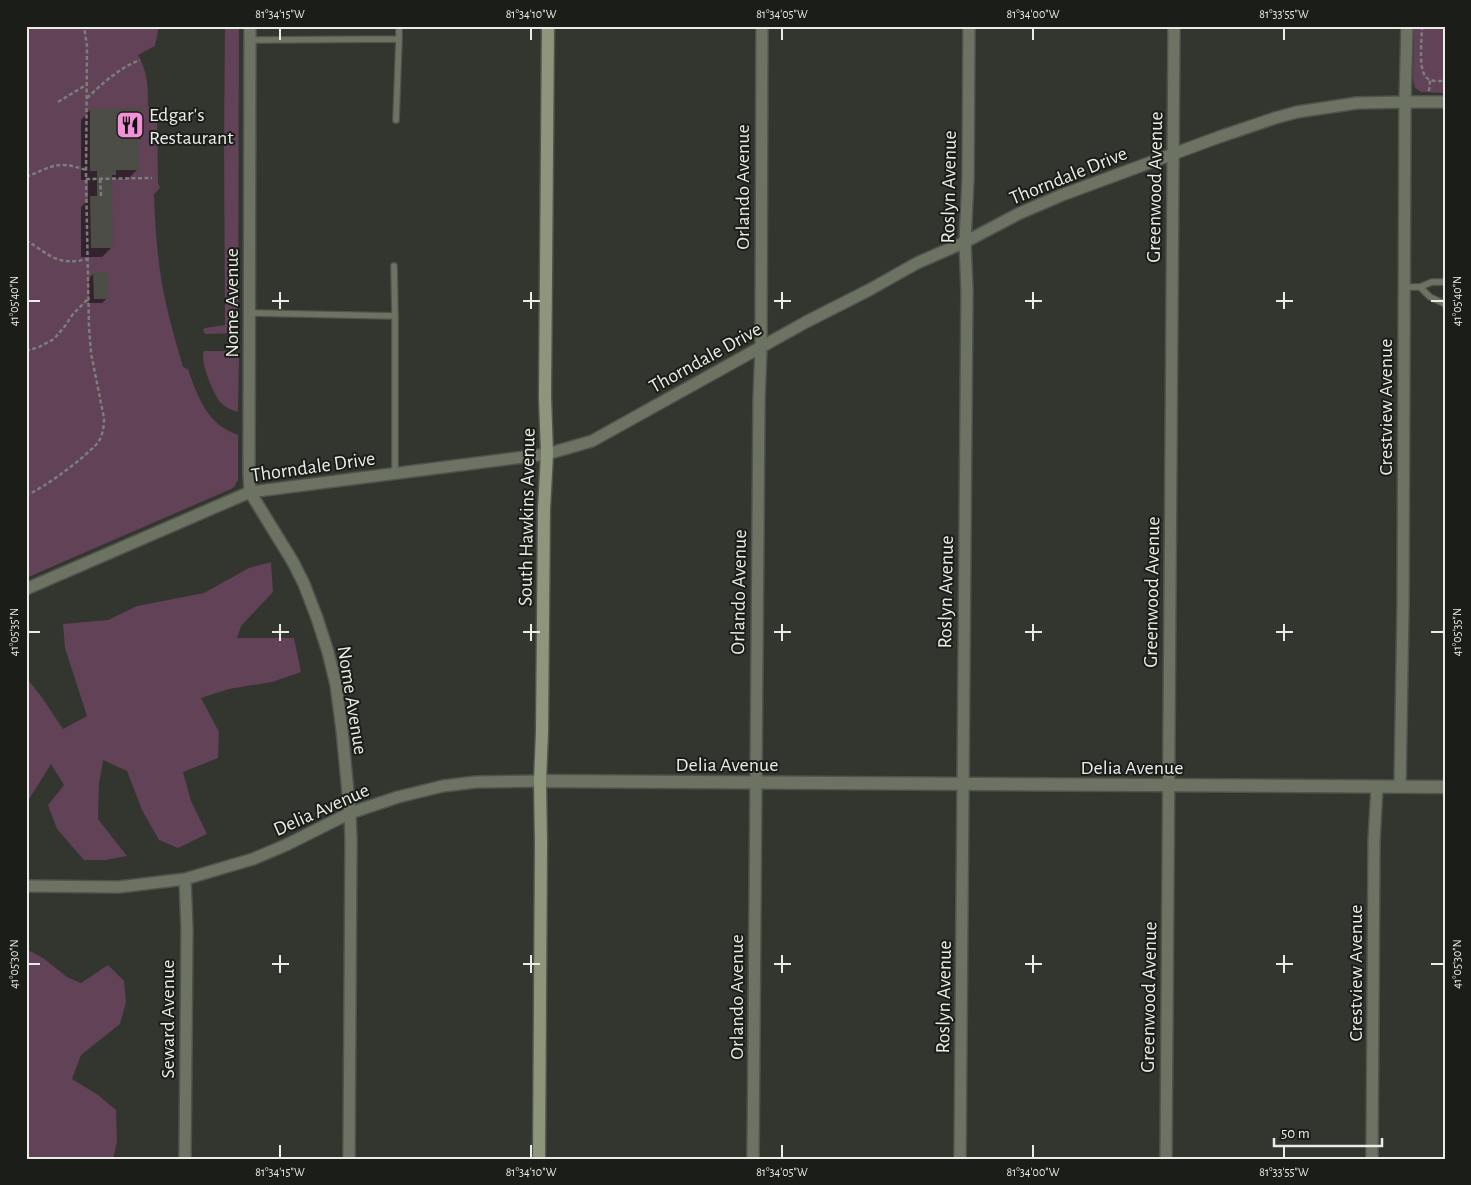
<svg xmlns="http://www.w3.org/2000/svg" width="1471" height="1185" font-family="'Alegreya Sans',sans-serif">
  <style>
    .green { fill: #614257 }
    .shadow { fill: #0007 }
    .building { fill: #4b4d46 }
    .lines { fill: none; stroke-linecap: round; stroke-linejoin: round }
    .service-casing { stroke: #50524c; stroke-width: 8 }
    .minor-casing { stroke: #50524c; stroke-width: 14 }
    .tertiary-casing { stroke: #50524c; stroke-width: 15 }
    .secondary-casing { stroke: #50524c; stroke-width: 15 }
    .path { stroke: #7c7e79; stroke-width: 2.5; stroke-dasharray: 4 2.5; stroke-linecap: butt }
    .service { stroke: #6d7362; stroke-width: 5.5 }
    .minor { stroke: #6d7362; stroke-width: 11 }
    .tertiary { stroke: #6d7362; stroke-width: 12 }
    .secondary { stroke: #8d967b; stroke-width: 12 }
    .ticks { fill: none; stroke: #eaece7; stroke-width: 2 }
    .labels { text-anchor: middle; stroke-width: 4; stroke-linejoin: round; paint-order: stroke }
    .poi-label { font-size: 20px; fill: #eaece7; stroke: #1b1d19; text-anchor: start }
    .street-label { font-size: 20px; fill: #eaece7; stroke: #1b1d19 }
    .neatline { fill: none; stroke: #eaece7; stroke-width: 2 }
    .ticks-label { font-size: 12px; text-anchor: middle; fill: #eaece7 }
  </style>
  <rect width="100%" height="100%" fill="#33352f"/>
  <path class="green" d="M26,26h133l-4,20 -17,9c10,19 10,30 10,51l3,2h6l1,75 2,5 -6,6c1,30 3,60 8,90 5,28 13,55 21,83l5,2c10,29 19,55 50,66v45l-4,7 -3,2 -205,89z
    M225,26h14l-1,307 -33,1 -2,-4 2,-2 20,-3 -1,-181z
    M1414,26h31v67l-24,-1 -6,-4 -2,-8z
    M204,351h31l4,2 -1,59c-6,-2 -12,-4 -17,-9 -7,-8 -22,-42 -17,-52z
    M271,562l2,30 -32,34 -4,12h57l7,34 -29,10 -43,7 -28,9 18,34 -1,26 -35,14 8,29 16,33 -29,14 -19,-8 -17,-30 -15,-39 -24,-11 -4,24 -1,35 29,37 -22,4h-21l-27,-31 -9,-24 16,-20 -13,-21 -25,40v-122l2,-2 13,16 22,33 24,-13 -22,-68 -2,-24 45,-4 29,-14 67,-13 45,-25z
    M26,949l17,9 24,19 14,6 27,-18 16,16 2,21 -6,22 -39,31 -9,24 26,16 18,15 1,32 -4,17h-87z"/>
  <path class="shadow" d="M90,110l51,28 -3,3v28l-10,10h-17l1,68 -10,10h-21v-50l7,-7v-20h-7v-60z
    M94,273l13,25 -5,5h-13v-25z"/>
  <path class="building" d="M142,108v30h-3v32h-23v5h-4l1,73h-22l-1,-52h7v-25h-7v-62z
    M93,272h15v27h-14z"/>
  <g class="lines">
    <g class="service-casing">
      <path id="service" d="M250,40l149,-1v-13
        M396,120l3,-81
        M394,266l1,50
        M1405,287h15l12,-5h13
        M1420,287l10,10 15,7
        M249,313l146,3v157"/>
    </g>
    <g class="minor-casing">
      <path id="minor" d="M250,26l-1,447 1,19 43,70 11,22 13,34 11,34 8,33 6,45 8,83 1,27 -2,319
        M26,589l224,-97 297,-38 45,-13 214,-119 63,-32 48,-27 48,-21 53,-28 44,-19 157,-58 56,-19 22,-6 60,-9 48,-1h40
        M1400,787l3,-180 2,-505 2,-76
        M26,886l93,1 66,-8 68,-20 33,-14 64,-32 48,-16 45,-11 33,-4 64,-1
        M185,1159l2,-230 -2,-50
        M753,1159l6,-759 2,-52 1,-322
        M960,1159l7,-869 -2,-48 3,-63 1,-153
        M1166,1159l8,-1133
        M1372,1159l2,-318 3,-54"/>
    </g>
    <g class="tertiary-casing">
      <path id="tertiary" d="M540,781l905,6"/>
    </g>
    <g class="secondary-casing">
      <path id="secondary" d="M539,1159l2,-316 -1,-62 2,-49 2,-223 3,-55 -2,-57 3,-371"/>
    </g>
    <path class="path" d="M1422,26c0,12 -4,43 4,51 4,5 13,4 19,4
      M1429,91l1,-11
      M87,98c16,-15 32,-30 53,-38
      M58,102l28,-17
      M26,177c28,-11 30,-17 60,-7
      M86,179l66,-1
      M100,179l1,17
      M26,240c25,16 31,26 62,19
      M26,351l13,-4 15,-8 11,-13 8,-12 15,-15
      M26,495c16,-5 64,-41 73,-54 4,-7 5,-15 5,-23l-13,-65 -2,-26 -3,-148 1,-133 -3,-20"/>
    <use href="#service" class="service"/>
    <use href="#minor" class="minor"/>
    <use href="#tertiary" class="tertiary"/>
    <use href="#secondary" class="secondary"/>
  </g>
  <path class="ticks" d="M280,28v12M531,28v12M782,28v12M1033,28v12M1284,28v12M280,292v17M531,292v17M782,292v17M1033,292v17M1284,292v17M28,301h12M272,301h17M523,301h17M774,301h17M1025,301h17M1276,301h17M1431,301h13M280,624v17M531,624v17M782,624v17M1033,624v17M1284,624v17M28,632h12M272,632h17M523,632h17M774,632h17M1025,632h17M1276,632h17M1431,632h13M280,955v18M531,955v18M782,955v18M1033,955v18M1284,955v18M28,964h12M272,964h17M523,964h17M774,964h17M1025,964h17M1276,964h17M1431,964h13M280,1145v13M531,1145v13M782,1145v13M1033,1145v13M1284,1145v13"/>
  <defs>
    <g id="restaurant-square" transform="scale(1.4375)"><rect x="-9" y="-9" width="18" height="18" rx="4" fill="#f391d6" stroke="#1b1d19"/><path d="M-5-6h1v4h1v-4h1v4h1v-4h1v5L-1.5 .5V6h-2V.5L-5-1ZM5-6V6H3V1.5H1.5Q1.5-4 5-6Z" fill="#111"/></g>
  </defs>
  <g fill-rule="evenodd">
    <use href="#restaurant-square" x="130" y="125"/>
  </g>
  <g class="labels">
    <g class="poi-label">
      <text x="149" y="121">Edgar's<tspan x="149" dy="23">Restaurant</tspan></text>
    </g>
    <g class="street-label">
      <text transform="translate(1068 175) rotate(-22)" y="7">Thorndale Drive</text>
      <text transform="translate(742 187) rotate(-90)" y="7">Orlando Avenue</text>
      <text transform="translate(948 187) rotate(-89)" y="7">Roslyn Avenue</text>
      <text transform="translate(1154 187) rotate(-89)" y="7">Greenwood Avenue</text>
      <text transform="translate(231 303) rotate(-90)" y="7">Nome Avenue</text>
      <text transform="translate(705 357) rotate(-29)" y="7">Thorndale Drive</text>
      <text transform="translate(1385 407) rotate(-90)" y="7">Crestview Avenue</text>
      <text transform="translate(313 466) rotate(-8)" y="7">Thorndale Drive</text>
      <text transform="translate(526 517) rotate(-89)" y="7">South Hawkins Avenue</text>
      <text transform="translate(738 592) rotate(-89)" y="7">Orlando Avenue</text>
      <text transform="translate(945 592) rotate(-89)" y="7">Roslyn Avenue</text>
      <text transform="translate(1151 592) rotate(-89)" y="7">Greenwood Avenue</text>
      <text transform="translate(353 700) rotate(81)" y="7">Nome Avenue</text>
      <text x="727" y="771">Delia Avenue</text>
      <text x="1132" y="774">Delia Avenue</text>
      <text transform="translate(321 809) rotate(-24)" y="7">Delia Avenue</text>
      <text transform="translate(1355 973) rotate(-90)" y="7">Crestview Avenue</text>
      <text transform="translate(736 997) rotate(-90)" y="7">Orlando Avenue</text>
      <text transform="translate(943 997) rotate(-89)" y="7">Roslyn Avenue</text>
      <text transform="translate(1148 997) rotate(-89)" y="7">Greenwood Avenue</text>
      <text transform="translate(167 1019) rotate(-90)" y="7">Seward Avenue</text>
    </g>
  </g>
  <rect width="1471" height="1185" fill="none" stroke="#1b1d19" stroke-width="55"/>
  <path d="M1274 1138v8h108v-8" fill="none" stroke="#eaece7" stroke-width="2.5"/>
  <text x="1281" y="1138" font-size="15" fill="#eaece7" stroke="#1b1d19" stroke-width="4" paint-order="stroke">50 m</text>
  <rect x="28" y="28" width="1416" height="1130" class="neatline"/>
  <g class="ticks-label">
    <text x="280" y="18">81°34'15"W</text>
    <text x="531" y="18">81°34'10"W</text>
    <text x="782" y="18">81°34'05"W</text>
    <text x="1033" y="18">81°34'00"W</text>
    <text x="1284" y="18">81°33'55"W</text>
    <text transform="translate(14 301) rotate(-90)" y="4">41°05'40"N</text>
    <text transform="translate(1457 301) rotate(-90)" y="4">41°05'40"N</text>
    <text transform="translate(14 632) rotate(-90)" y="4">41°05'35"N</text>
    <text transform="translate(1457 632) rotate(-90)" y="4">41°05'35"N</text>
    <text transform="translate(14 964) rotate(-90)" y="4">41°05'30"N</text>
    <text transform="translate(1457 964) rotate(-90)" y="4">41°05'30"N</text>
    <text x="280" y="1176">81°34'15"W</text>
    <text x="531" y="1176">81°34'10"W</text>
    <text x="782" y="1176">81°34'05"W</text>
    <text x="1033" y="1176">81°34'00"W</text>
    <text x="1284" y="1176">81°33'55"W</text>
  </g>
</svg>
